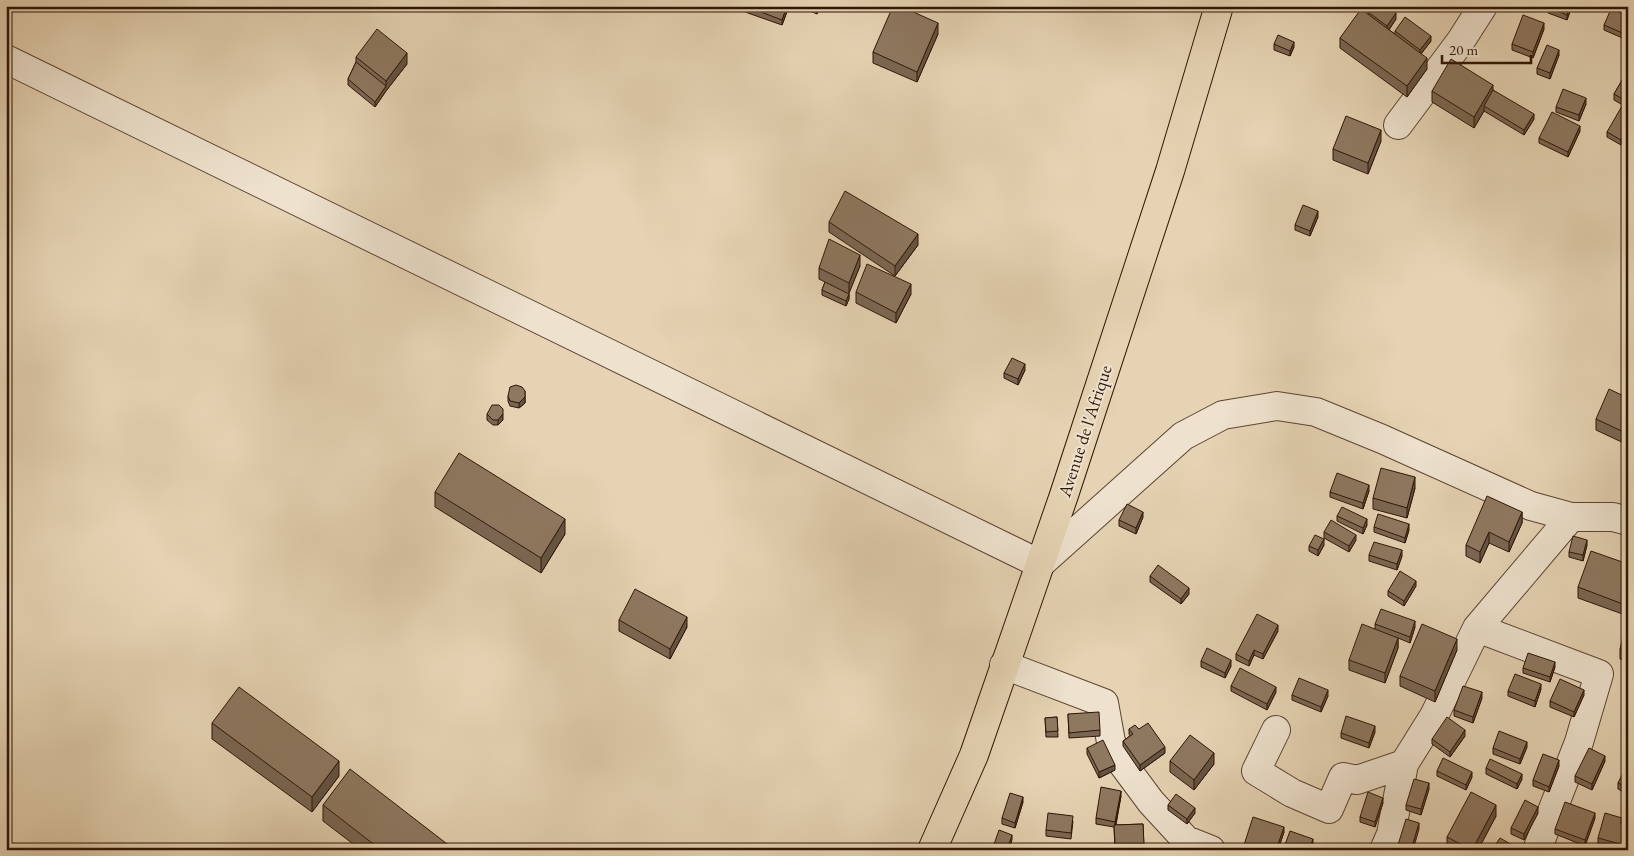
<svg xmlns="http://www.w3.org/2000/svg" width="1634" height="856" font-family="'EB Garamond',serif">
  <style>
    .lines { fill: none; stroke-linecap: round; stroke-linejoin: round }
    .minor-casing { stroke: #5c4431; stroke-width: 30 }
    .major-casing { stroke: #2f1506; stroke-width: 30 }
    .minor { stroke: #eee2ce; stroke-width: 28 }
    .major { stroke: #e5d3b3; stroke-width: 28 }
    .wall { fill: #7a6753; stroke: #2f1506 }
    .shaded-wall { fill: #635443; stroke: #2f1506 }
    .building { fill: #8e7860; stroke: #2f1506 }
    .labels { text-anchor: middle; stroke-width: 4; stroke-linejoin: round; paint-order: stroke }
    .street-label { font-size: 18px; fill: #2f1506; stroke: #eee2ce }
  </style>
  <rect width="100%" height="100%" fill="#e5d3b3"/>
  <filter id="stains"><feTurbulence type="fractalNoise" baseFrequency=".004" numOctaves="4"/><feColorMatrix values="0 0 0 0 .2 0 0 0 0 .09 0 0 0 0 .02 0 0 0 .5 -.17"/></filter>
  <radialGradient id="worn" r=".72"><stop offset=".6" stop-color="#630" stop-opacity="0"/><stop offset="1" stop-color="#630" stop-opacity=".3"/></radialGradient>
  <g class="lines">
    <g class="minor-casing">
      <path id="minor" d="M6,59l1034,505 143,-128 40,-21 54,-9 39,6 66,27 149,67 40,11h42l15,4
        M1398,125l62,-83 23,-36
        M1477,628l122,46 -20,68 -42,108
        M1004,665l100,38 7,39 11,21 29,39 35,38 25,10
        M1276,730l-20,41 36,22 37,16 14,-32 14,3 47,-16
        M1384,850l7,-16 13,-70 30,-48 43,-88 94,-111"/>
    </g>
    <g class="major-casing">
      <path id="major" d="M932,850l42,-95 90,-260 106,-324 49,-165"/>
    </g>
    <use href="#minor" class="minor"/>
    <use href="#major" class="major"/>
  </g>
  <path class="wall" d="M745,6h43v3l-6,16 -37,-13z
    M798,6h22l-3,8z
    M1572,6l-5,14 -19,-7v-6z
    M1618,6h8l-1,3z
    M1368,12l28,7 -7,11 6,4v-3l36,10 -10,13 6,15 -20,28 -67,-49v-10l28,-23z
    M1628,16l-1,24 -23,-10v-5z
    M1544,29l-11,29 -21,-8v-6z
    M938,34l-21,48 -44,-19v-11z
    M1274,44l20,3 -4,9 -16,-6z
    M1559,55l-9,24 -13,-5v-6z
    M356,57l51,7 -21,27 -11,16 -27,-22v-6l8,-17z
    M1628,70v38l-14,-8v-6z
    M1493,90l41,29 -10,16 -40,-24 -10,17 -42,-26v-11z
    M1586,104l-7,17 -23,-9v-5z
    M1628,110v24l-7,11 -14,-8v-5z
    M1580,131l-12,26 -29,-14v-5z
    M1381,141l-13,33 -35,-14v-11z
    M1318,217l-8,19 -15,-6v-5z
    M829,222l89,23 -23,31 -66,-44z
    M860,266l-11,27v6l-3,7 -24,-11v-5l3,-8 -6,-3v-11z
    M856,292l55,2 -15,29 -40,-20z
    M1025,370l-7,15 -14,-7v-5z
    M525,391v12l-6,5 -9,-2 -2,-5v-5z
    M1628,398v47l-32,-15v-11z
    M487,414l16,6 -5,5h-5l-6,-5z
    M1415,488l-8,30 -34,-9v-11z
    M1369,491l-6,18 -33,-12v-5z
    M435,492l130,42 -24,39 -106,-66z
    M1522,512v11l-13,29 -20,-9 -9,20 -14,-7v-11z
    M1337,516l30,9 -4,9 -26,-13z
    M1143,517l-7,17 -17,-8v-6z
    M1374,527l35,3 -4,13 -31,-11z
    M1324,532l32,8 -7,12 -25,-14z
    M1324,545l-6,11 -9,-5v-5z
    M1587,545l-4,16 -14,-4v-5z
    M1369,555l33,1 -5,14 -28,-9z
    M1628,564v52l-50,-18v-11z
    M1150,576l39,18 -8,10 -31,-22z
    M1416,586l-12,20 -16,-10v-5z
    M619,620l68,7 -17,32 -51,-28z
    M1375,624l40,3 -5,16 -12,-5v10l-13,35 -36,-13v-10l26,-31z
    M1278,631l-15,28 -9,-4 -5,11 -13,-6v-6z
    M1628,638v24l-8,-3v-10z
    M1457,650l-22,52 -35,-16v-10z
    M1201,661l30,5 -6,12 -24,-11z
    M1555,667l-5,15 -27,-9v-5z
    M1231,686l45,6 -9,18 -36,-19z
    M1541,689l-6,18 -27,-11v-5z
    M1292,695l36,1 -7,16 -29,-12z
    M1584,695l-10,22 -24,-10v-6z
    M1482,698l-9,25 -19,-7v-6z
    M1068,714l32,16v6l-31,2z
    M1057,717l1,20h-12l-1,-19z
    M212,723l127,53 -27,36 -100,-73z
    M1129,729h10l26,24 -25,18 -17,-25v-5l7,-5 -1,-2z
    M1375,732l-6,16 -28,-10v-5z
    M1465,736l-15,21 -18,-13v-5z
    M1527,747l-7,17 -27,-10v-6z
    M1087,748l28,22 -16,8 -12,-24z
    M1170,761l44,3 -20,26 -24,-18z
    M1605,761l-13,29 -17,-8v-6z
    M1559,766l-10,26 -16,-6v-6z
    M1486,768l36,11 -5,10 -31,-15z
    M1628,770v24l-10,-5v-6z
    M1437,771l35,6 -6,13 -29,-14z
    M1429,789l-8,26 -15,-5v-5z
    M1121,796l-5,29 27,-1 1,25 -29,1 -1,-23 -18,-3v-6z
    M1023,802l-8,26 -13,-4v-6z
    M1383,803l-8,24 -15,-5v-5z
    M323,805l128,45h-90l-38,-29z
    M1168,805l27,8 -8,11 -19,-14z
    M1538,813l-14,27 -13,-6v-6z
    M1496,816l-18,34h-27l-4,-3v-10z
    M1595,818l-10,28 -30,-12v-5z
    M1073,821l-2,18 -25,-3v-6z
    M1622,825l6,1v24h-24l-6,-2v-10z
    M1284,832l-6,18h-34v-5z"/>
  <path class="shaded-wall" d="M787,6h1v3l-6,16v-5z
    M817,6h3l-3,8z
    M1570,6h2l-5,14v-5z
    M1396,13v6l-9,13v-6z
    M938,23v11l-21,48v-10z
    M1544,23v6l-11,29v-6z
    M1431,36v5l-11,14v-5z
    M1294,42v5l-4,9v-5z
    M1559,50v5l-9,24v-6z
    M407,53v11l-21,27 -11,16v-5l11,-16v-5z
    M1427,58v11l-20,28v-11z
    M1493,85v11l-9,10v5l-10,17v-11z
    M1586,98v6l-7,17v-6z
    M1534,114v5l-10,16v-5z
    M1580,126v5l-12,26v-5z
    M1628,129v5l-7,11v-5z
    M1381,130v11l-13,33v-11z
    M1318,211v6l-8,19v-5z
    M918,234v11l-23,31v-10z
    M860,255v11l-11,27v-10z
    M911,284v10l-15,29v-10z
    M849,294v5l-3,7v-5z
    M1025,364v6l-7,15v-6z
    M525,397v6l-6,5v-5z
    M503,414v6l-5,5v-5z
    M1415,477v11l-8,30v-10z
    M1369,485v6l-6,18v-6z
    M1143,512v5l-7,17v-6z
    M1522,512v11l-13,29v-10z
    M565,519v15l-24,39v-15z
    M1367,519v6l-4,9v-6z
    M1409,524v6l-4,13v-5z
    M1489,532v11l-9,20v-11z
    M1356,535v5l-7,12v-6z
    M1324,539v6l-6,11v-6z
    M1587,540v5l-4,16v-6z
    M1402,550v6l-5,14v-6z
    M1416,581v5l-12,20v-5z
    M1189,588v6l-8,10v-5z
    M687,617v10l-17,32v-10z
    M1415,621v6l-5,16v-6z
    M1278,625v6l-15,28v-5z
    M1398,638v10l-13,35v-10z
    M1457,639v11l-22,52v-11z
    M1254,650v5l-5,11v-5z
    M1231,660v6l-6,12v-5z
    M1555,662v5l-5,15v-5z
    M1541,684v5l-6,18v-6z
    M1276,687v5l-9,18v-6z
    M1328,690v6l-7,16v-5z
    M1584,690v5l-10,22v-5z
    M1482,692v6l-9,25v-6z
    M1375,726v6l-6,16v-5z
    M1465,730v6l-15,21v-5z
    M1527,742v5l-7,17v-5z
    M1165,747v6l-25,18v-6z
    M1214,753v11l-20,26v-10z
    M1605,756v5l-13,29v-6z
    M1559,760v6l-10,26v-5z
    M339,761v15l-27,36v-15z
    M1115,765v5l-16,8v-6z
    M1472,772v5l-6,13v-5z
    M1522,774v5l-5,10v-5z
    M1429,783v6l-8,26v-6z
    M1121,791v5l-6,31v-5z
    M1023,797v5l-8,26v-5z
    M1383,798v5l-8,24v-5z
    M1496,805v11l-18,34h-6z
    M1538,807v6l-14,27v-6z
    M1195,808v5l-8,11v-5z
    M1595,813v5l-10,28v-6z
    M1419,823v6l-6,21h-2z
    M1284,827v5l-6,18h-2z
    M1012,835v5l-3,10h-2z
    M1313,839v6l-2,5h-2z"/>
  <path class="building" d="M745,6h42l-5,14z
    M893,6h7l38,17 -21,49 -44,-20z
    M1372,6h14l10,7 -9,13 -19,-14z
    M1548,6h22l-3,9 -19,-8z
    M1361,9l66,49 -20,28 -67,-48z
    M1611,9l17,7v16l-1,3 -23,-10z
    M1523,15l21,8 -11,29 -21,-8z
    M1405,17l26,19 -11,14 -25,-19z
    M377,29l30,24 -21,28 -30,-24z
    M1278,35l16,7 -4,9 -16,-7z
    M1547,45l12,5 -9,23 -13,-5z
    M1451,59l42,26 -19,32 -42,-26z
    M356,62l30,24 -11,16 -27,-23z
    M1628,70v32l-14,-8z
    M1563,89l23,9 -7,17 -23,-8z
    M1493,90l41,24 -10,16 -40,-24z
    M1622,106l6,4v19l-7,11 -14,-8z
    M1552,112l28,14 -12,26 -29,-14z
    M1346,116l35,14 -13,33 -35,-14z
    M845,191l73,43 -23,32 -66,-44z
    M1303,205l15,6 -8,20 -15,-6z
    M829,239l31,16 -11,28 -30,-15z
    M867,264l44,20 -15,29 -40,-21z
    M825,282l24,12 -3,7 -24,-11z
    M1012,358l13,6 -7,15 -14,-6z
    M516,385l6,2 3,4v6l-6,6 -9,-2 -2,-5 2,-9z
    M1609,389l19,9v36l-32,-15z
    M492,405h7l4,4v5l-5,6h-5l-6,-6z
    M459,453l106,66 -24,39 -106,-66z
    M1381,468l34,9 -8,31 -34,-10z
    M1337,473l32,12 -6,18 -33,-11z
    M1487,496l35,16 -13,30 -20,-10 -9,20 -14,-7z
    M1127,504l16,8 -7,16 -17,-8z
    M1342,507l25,12 -4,9 -26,-12z
    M1378,514l31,10 -4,14 -31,-11z
    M1331,520l25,15 -7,11 -25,-14z
    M1315,535l9,4 -6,11 -9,-4z
    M1573,536l14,4 -4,15 -14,-3z
    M1374,542l28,8 -5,14 -28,-9z
    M1591,551l37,13v42l-50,-19z
    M1158,565l31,23 -8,11 -31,-23z
    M1400,571l16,10 -12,20 -16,-10z
    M635,589l52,28 -17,32 -51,-29z
    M1381,609l34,12 -5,16 -35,-13z
    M1257,614l21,11 -15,29 -9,-4 -5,11 -13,-7z
    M1362,624l36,14 -13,35 -36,-13z
    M1422,624l35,15 -22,52 -35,-15z
    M1623,637l5,1v13l-8,-2z
    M1207,648l24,12 -6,13 -24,-12z
    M1528,653l27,9 -5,15 -27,-9z
    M1240,668l36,19 -9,17 -36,-18z
    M1515,674l26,10 -6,17 -27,-10z
    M1299,678l29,12 -7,17 -29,-12z
    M1560,679l24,11 -10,22 -24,-11z
    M1463,686l19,6 -9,25 -19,-7z
    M239,687l100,74 -27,36 -100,-74z
    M1099,712l1,18 -31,3 -1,-19z
    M1346,716l29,10 -6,17 -28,-10z
    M1057,717l1,14 -12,1 -1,-14z
    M1447,717l18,13 -15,22 -18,-13z
    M1148,723l17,24 -25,18 -17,-24 10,-7 -4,-5 6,-4 4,4z
    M1499,731l28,11 -7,17 -27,-11z
    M1190,735l24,18 -20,27 -24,-19z
    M1103,740l12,25 -16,7 -12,-24z
    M1589,748l16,8 -13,28 -17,-8z
    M1543,754l16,6 -10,27 -16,-7z
    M1443,758l29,14 -6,13 -29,-14z
    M1490,759l32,15 -5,10 -31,-16z
    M350,769l101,78 -2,3h-68l-58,-45z
    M1625,769l3,1v18l-10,-5z
    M1414,779l15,4 -8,26 -15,-4z
    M1101,787l20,4 -6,31 -19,-4z
    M1368,792l15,6 -8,24 -15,-5z
    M1471,792l25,13 -24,45 -25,-13z
    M1010,793l13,4 -8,26 -13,-5z
    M1176,794l19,14 -8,11 -19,-14z
    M1525,800l13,7 -14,27 -13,-6z
    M1565,802l30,11 -10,27 -30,-11z
    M1048,813l25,3 -2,17 -25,-3z
    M1605,813l17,5 -1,6 7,2v20l-30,-8z
    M1253,817l31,10 -8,23h-18l-14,-5z
    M1406,819l13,4 -8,27h-8l-6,-2z
    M1143,824l1,20h-29l-1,-19z
    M999,830l13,5 -5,15h-15z
    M1290,831l23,8 -4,11h-26z
    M1500,838l14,8 -2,4h-20z"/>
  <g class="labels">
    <g class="street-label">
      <text transform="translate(1085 431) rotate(-72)" y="6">Avenue de l'Afrique</text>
    </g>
  </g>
  <rect width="1634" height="856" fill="none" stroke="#e5d3b3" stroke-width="25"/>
  <rect x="8" y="8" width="1619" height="841" fill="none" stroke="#2f1506" stroke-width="2.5"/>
  <rect x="12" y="12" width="1609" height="831" fill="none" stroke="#2f1506"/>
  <path d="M1442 55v8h89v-8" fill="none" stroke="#2f1506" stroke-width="2.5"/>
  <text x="1449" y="55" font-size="15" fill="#2f1506" stroke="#eee2ce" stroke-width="4" paint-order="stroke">20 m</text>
  <rect width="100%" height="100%" filter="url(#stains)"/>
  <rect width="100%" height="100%" fill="url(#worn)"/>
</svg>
